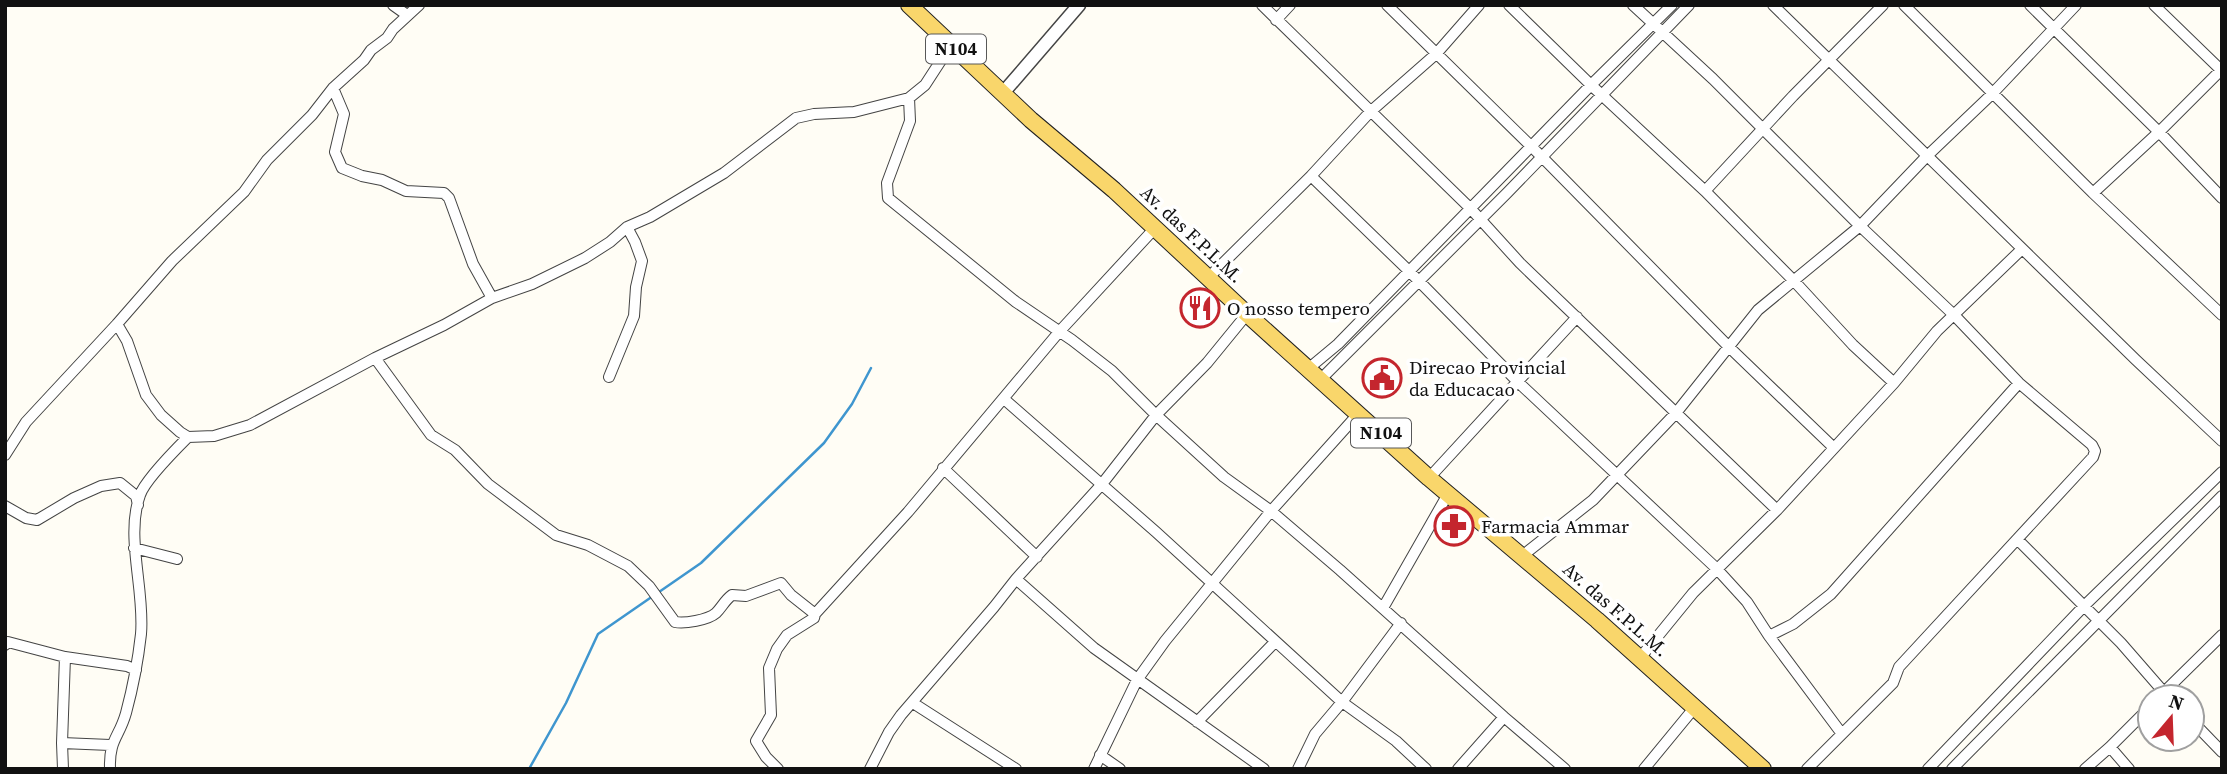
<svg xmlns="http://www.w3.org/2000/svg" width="2227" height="774" font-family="'Source Serif 4',serif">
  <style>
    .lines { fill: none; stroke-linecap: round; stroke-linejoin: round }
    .stream { stroke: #3f96cf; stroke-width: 2.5 }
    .minor-casing { stroke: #444; stroke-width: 12 }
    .tertiary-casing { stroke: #444; stroke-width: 15 }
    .primary-casing { stroke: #222; stroke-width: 18 }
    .minor { stroke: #fff; stroke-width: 10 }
    .tertiary { stroke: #fff; stroke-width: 12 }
    .primary { stroke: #f9d66b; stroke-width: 16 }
    .labels { text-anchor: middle; stroke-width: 7; stroke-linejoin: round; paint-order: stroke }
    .shield { fill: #fff; stroke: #585858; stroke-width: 2 }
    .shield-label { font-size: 18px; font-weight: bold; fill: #111 }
    .street-label { font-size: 19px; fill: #111; stroke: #fff }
    .poi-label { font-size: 19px; fill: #111; stroke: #fff; text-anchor: start }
  </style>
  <rect width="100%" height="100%" fill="#fffdf5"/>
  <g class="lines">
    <path class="stream" d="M659,592l42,-29 123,-120 28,-39 19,-36
      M529,769l37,-66 32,-69 55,-38"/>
    <g class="minor-casing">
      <path id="minor" d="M393,5l14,10
        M1262,5l209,204 49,54 257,247
        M1387,5l155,152 188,191 104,100
        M1509,5l82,80 114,106 90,91 58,63 41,38
        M1633,5l80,74 147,147 95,90 64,67 73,62 3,6 -2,6 -194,210 -6,16 -86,86
        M1773,5l363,355 86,81
        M1904,5l189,188 129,122
        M2030,5l129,127 63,66
        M2154,5l68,66
        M1276,20l14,-15
        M333,88l11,26 -9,38 7,16 20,8 20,4 24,11 38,2 5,5 24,66 19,34
        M909,98l1,23 -23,62 1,15 128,104 56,38 40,31 44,44 68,62 47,34 69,59 164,147 61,52
        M1311,176l98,95 109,111 198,186 31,34 22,34 24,-12 38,-30 188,-211
        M1705,191l88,-95 90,-91
        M2093,193l66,-61 63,-63
        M1208,278l103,-102 59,-64 66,-58 43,-49
        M117,324l10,17 19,54 15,20 19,17 8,5 26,-1 36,-11 125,-67 69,-33 48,-27 40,-14 53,-26 25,-16 17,-15 23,-10 74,-44 72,-55 18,-4 40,-2 55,-14 16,-13 26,-40
        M375,358l56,77 24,15 33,34 68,51 32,10 40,21 21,20 26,36c9,2 33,-2 41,-9 6,-6 9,-13 16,-18l14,1 35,-13 10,12 24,19
        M1308,369l30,-25 253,-259 81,-80
        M609,377l25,-61 2,-29 6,-26 -7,-19 -8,-15
        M1320,380l187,-187 182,-188
        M1004,399l152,133 186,170 54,39 30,28
        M5,455l21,-33 91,-98 55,-63 72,-69 23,-32 45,-45 21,-27 31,-28 7,-10 16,-12 6,-9 26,-24
        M943,468l94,89
        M1429,478l148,-161
        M5,506l21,12 11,2 37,-22 27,-12 19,-3 16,13 2,9
        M2018,540l103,103 47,54
        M134,548l43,11
        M1522,556l71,-56 83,-87 82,-103 102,-84 66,-69 66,-63 84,-89
        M1016,579l78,69 170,121
        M1383,608l65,-114
        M1769,636l73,98
        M5,645l3,-3 57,15 62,9 9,4
        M65,657l-3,86 48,2
        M1640,658l53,-65 84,-83 117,-127 43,-52 85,-82
        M2160,696l62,-61
        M913,703l103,66
        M2192,721l30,31
        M1197,722l78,-80
        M62,743l1,26
        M2110,747l19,22
        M1100,755l20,14
        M110,769c-1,-30 9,-31 16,-56 7,-26 12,-52 15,-79 4,-44 -16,-98 -1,-139 5,-15 36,-46 48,-58
        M778,769l-12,-12 -10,-16 15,-26 -2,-47 8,-19 10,-14 27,-17 1,-4 93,-102 151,-180 96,-104
        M870,769l19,-37 12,-17 93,-108 22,-28 86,-95 54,-69 51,-52 40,-49
        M1094,769l43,-89 28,-39 106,-130 88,-98
        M1298,769l17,-35 27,-32 59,-79
        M1458,769l46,-52
        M1644,769l51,-62
        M1928,769l156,-163 138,-134
        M1952,769l270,-273
        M2085,769l25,-22 40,-40"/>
    </g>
    <g class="tertiary-casing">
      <path id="tertiary" d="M1003,93l76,-88"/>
    </g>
    <g class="primary-casing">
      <path id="primary" d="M909,5l122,115 83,70 133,124 182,164 168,142 166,149"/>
    </g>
    <use href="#minor" class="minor"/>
    <use href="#tertiary" class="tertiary"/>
    <use href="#primary" class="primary"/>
  </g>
  <defs>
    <g id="restaurant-ring" transform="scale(2.0125)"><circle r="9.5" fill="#fff" stroke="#c4262e" stroke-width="1.5"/><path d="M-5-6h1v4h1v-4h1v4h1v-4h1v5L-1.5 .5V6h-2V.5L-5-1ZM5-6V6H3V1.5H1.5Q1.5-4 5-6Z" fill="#c4262e"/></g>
    <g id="civic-ring" transform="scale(2.0125)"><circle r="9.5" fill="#fff" stroke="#c4262e" stroke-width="1.5"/><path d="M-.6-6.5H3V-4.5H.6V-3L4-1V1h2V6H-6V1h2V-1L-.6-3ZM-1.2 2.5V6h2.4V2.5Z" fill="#c4262e"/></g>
    <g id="pharmacy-ring" transform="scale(2.0125)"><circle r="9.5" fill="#fff" stroke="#c4262e" stroke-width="1.5"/><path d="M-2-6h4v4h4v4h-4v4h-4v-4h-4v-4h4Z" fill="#c4262e"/></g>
  </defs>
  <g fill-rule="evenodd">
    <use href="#restaurant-ring" x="1200" y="308"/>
    <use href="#civic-ring" x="1382" y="378"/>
    <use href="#pharmacy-ring" x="1454" y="526"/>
  </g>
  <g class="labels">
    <g class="shield">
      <rect x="926" y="34.5" width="60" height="29" rx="5"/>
      <rect x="1351" y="418.5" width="60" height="29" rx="5"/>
    </g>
    <g class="shield-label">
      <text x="956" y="55">N104</text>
      <text x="1381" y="439">N104</text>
    </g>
    <g class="street-label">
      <text transform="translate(1192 234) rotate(43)" y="7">Av. das F.P.L.M.</text>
      <text transform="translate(1616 609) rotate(41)" y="7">Av. das F.P.L.M.</text>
    </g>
    <g class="poi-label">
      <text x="1227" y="315">O nosso tempero</text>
      <text x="1409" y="374">Direcao Provincial<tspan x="1409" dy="22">da Educacao</tspan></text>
      <text x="1481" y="533">Farmacia Ammar</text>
    </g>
  </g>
  <rect width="2227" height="774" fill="none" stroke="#111111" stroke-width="14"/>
  <g transform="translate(2171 718) rotate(19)"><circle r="33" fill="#ffffff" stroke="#a0a0a0" stroke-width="2"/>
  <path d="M0-5L12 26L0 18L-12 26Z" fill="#c4262e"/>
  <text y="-10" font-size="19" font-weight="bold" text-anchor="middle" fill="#111111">N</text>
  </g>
</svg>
